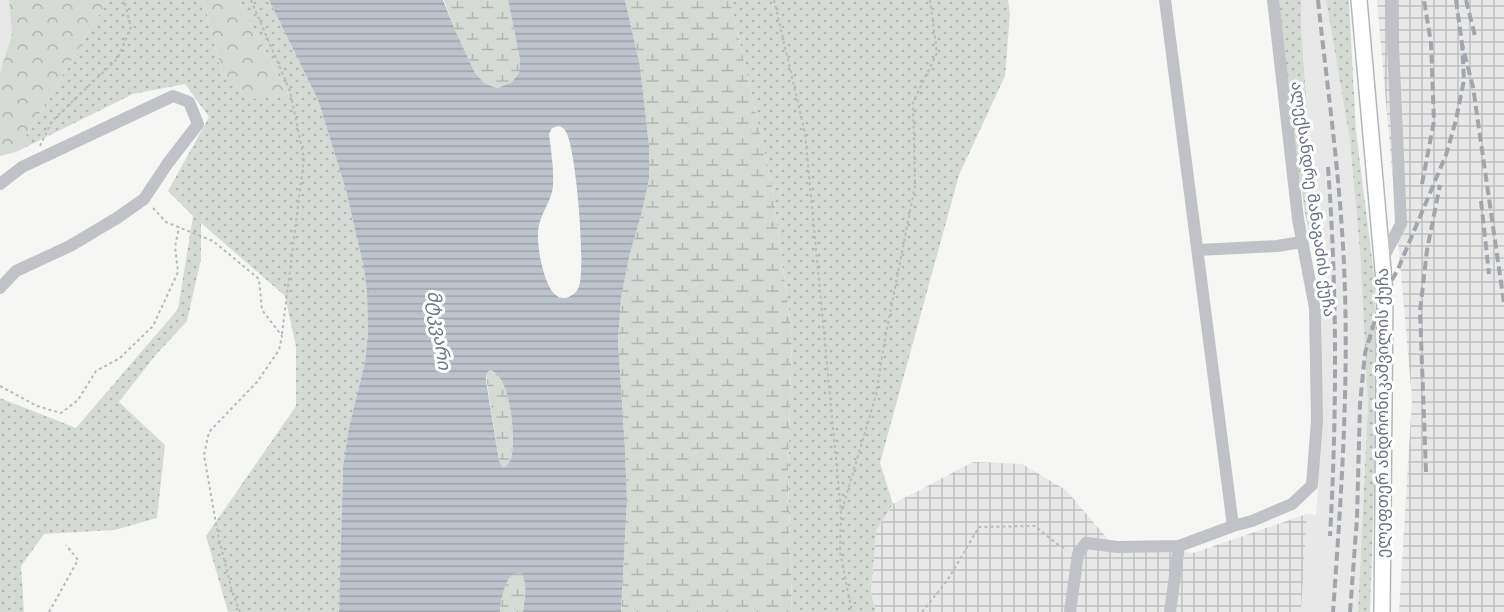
<svg xmlns="http://www.w3.org/2000/svg" width="1504" height="612" font-family="Figtree,'Noto Sans Georgian',sans-serif">
  <style>
    .built { fill: #e7e8e7 }
    .industrial { fill: url(#industrial-grid) }
    .grass { fill: url(#grass-dots) }
    .forest { fill: url(#forest-crowns) }
    .wetland { fill: url(#wetland-marsh) }
    .water { fill: url(#water-rules); fill-rule: evenodd }
    .lines { fill: none; stroke-linecap: round; stroke-linejoin: round }
    .major-casing { stroke: #b4b6bb; stroke-width: 18 }
    .path { stroke: #b8babd; stroke-width: 2; stroke-dasharray: 3 3; stroke-linecap: butt }
    .minor { stroke: #c0c2c7; stroke-width: 12 }
    .major { stroke: #fff; stroke-width: 15 }
    .rail { stroke: #a2a5ac; stroke-width: 4; stroke-dasharray: 9 4.5; stroke-linecap: butt }
    .labels { text-anchor: middle; stroke-width: 6; stroke-linejoin: round; paint-order: stroke }
    .street-label { font-size: 16px; fill: #687183; stroke: #fff }
    .water-label { font-size: 18px; font-style: italic; fill: #697885; stroke: #fff }
  </style>
  <defs>
    <pattern id="industrial-grid" width="8" height="8" patternUnits="userSpaceOnUse" patternTransform="scale(1.5)"><rect width="8" height="8" fill="#e7e8e7"/><path d="M0 4h8M4 0v8" fill="none" stroke="#bfc0c1"/></pattern>
    <pattern id="grass-dots" width="8" height="8" patternUnits="userSpaceOnUse" patternTransform="scale(1.5)"><rect width="8" height="8" fill="#d5dbd4"/><path d="M2 2h.1M6 6h.1" fill="none" stroke="#b1b6b1" stroke-width="1.8" stroke-linecap="round"/></pattern>
    <pattern id="forest-crowns" width="20" height="18" patternUnits="userSpaceOnUse" patternTransform="scale(1.5)"><rect width="20" height="18" fill="#d5dbd4"/><path d="M2 6a3 3 0 1 1 6 0M12 15a3 3 0 1 1 6 0" fill="none" stroke="#b1b6b1"/></pattern>
    <pattern id="wetland-marsh" width="20" height="14" patternUnits="userSpaceOnUse" patternTransform="scale(1.5)"><rect width="20" height="14" fill="#d5dbd4"/><path d="M1 5h8M5 5V1M11 12h8M15 12V8" fill="none" stroke="#b1b6b1"/></pattern>
    <pattern id="water-rules" width="6" height="5" patternUnits="userSpaceOnUse" patternTransform="scale(1.5)"><rect width="6" height="5" fill="#bdc3ca"/><path d="M0 2.5h6" fill="none" stroke="#9da3a9"/></pattern>
  </defs>
  <rect width="100%" height="100%" fill="#f6f7f4"/>
  <path class="built" d="M0,0h9l3,34 -12,39z
    M1301,0h25l24,141 10,110 8,153 -10,208h-57l6,-98 9,1 3,-40 3,-150 -21,-299z"/>
  <path class="industrial" d="M1377,0h127v612h-105l13,-213z
    M973,462l49,2 44,26 46,54 81,9 114,-39 -6,98h-425l-5,-19 5,-62 17,-27z"/>
  <path class="grass" d="M108,0h93l3,2 18,71 34,25 32,-4 -50,-94h31l49,100 28,90 18,79 3,23 1,41 -3,29 -16,65 -6,40 -4,145h-111l-22,-76 90,-130v-59l-11,-51 -84,-73v36l-14,62 -33,36 -35,45 46,43 -8,73 -42,12 -71,4 -23,32 3,46h-24v-214l76,30 102,-119 15,-93 -25,-25 41,-74 -24,-33 -52,10 -117,58z
    M730,0h278l2,14 -5,62 -46,99 -79,288 13,41 -17,27 -5,62 5,19h-84l-4,-136 4,-142 -21,-155z
    M1278,0h23v26l18,253 -13,-60 -16,-102z
    M1326,0h23l7,131 19,152 1,53 2,32 -8,244h-12l10,-208 -8,-153 -10,-110z"/>
  <path class="forest" d="M9,0h99l-92,152 -16,4v-83l12,-39z
    M201,0h37l50,94 -33,5 -33,-26 -18,-71z"/>
  <path class="wetland" d="M444,0h64l12,59 -1,14 -7,9 -13,6 -15,-4 -9,-11 -20,-43z
    M625,0h105l41,179 21,155 -4,142 4,136h-171l6,-111 -2,-52 -7,-108 3,-43 9,-45 12,-41 7,-33v-34l-9,-79z
    M490,369c21,5 25,67 22,85 -1,4 -3,9 -6,12l-3,1 -4,-6 -13,-85 1,-4z
    M515,572c4,1 6,-1 9,4 3,6 0,28 -1,36h-23c0,-13 5,-32 15,-40z"/>
  <path class="water" d="M269,0h174l12,30 20,43 10,11 13,4 14,-6 7,-9 1,-14 -12,-59h117l15,66 9,79v34l-7,33 -12,41 -9,45 -3,43 7,108 2,52 -6,111h-98c1,-10 4,-23 1,-33 -1,-4 -1,-6 -5,-6 -13,-3 -19,30 -19,39h-161l4,-145 6,-40 16,-65 3,-29 -1,-41 -3,-23 -18,-79 -28,-90zM559,126c4,2 5,2 7,6 10,15 20,136 13,154 -2,7 -6,9 -13,12 -3,0 -6,0 -9,-2 -14,-9 -22,-56 -18,-71 3,-14 13,-25 14,-39 1,-18 -2,-35 -4,-52l3,-6zM490,370c21,5 25,66 22,84 -1,5 -3,9 -6,12l-3,1 -4,-6 -12,-74c-1,-6 -3,-13 3,-17z"/>
  <g class="lines">
    <g class="major-casing">
      <path id="major" d="M1359,0l26,293 -3,319"/>
    </g>
    <path class="path" d="M251,0l39,91 14,67 -22,176
      M774,0l31,133 36,379 -1,40 12,60
      M40,146l12,-25 66,-63 13,-31 -7,-27
      M153,208l13,14 47,19 46,38 3,31 20,26 -3,14 -22,32 -48,50 -5,23 14,80 14,56 8,21
      M367,292l10,-1
      M0,386l37,20 24,7 17,-13 18,-29 24,-13 33,-32 25,-54 -3,-25 4,-20
      M842,510l34,-115 9,-56 30,-153 -2,-84 24,-49 -7,-53
      M49,612l29,-52 -12,-15
      M922,612l25,-31 32,-54 56,-1 22,18 10,5"/>
    <path class="minor" d="M1165,0l68,526
      M0,184l22,-17 151,-71 16,6 9,22 -30,39 -24,36 -27,19 -47,28 -54,25 -16,17
      M1198,250l79,-4 25,-4
      M1382,260l19,-36 -10,-224
      M1070,612l8,-58 8,-11 31,4 62,-1 54,-20 19,-5 40,-17 20,-19 5,-64 -2,-113 -17,-89 -25,-219
      M1170,612l9,-66"/>
    <use href="#major" class="major"/>
    <path class="rail" d="M1318,0c8,77 19,153 24,231 9,127 0,254 -9,381
      M1456,0l6,44 11,43 31,216
      M1466,0l9,36
      M1328,167c9,123 9,245 2,369
      M1422,184l12,-63 -3,-78 -7,-43
      M1481,201l8,73
      M1426,472l-6,-161 7,-61 13,-65
      M1350,612l7,-94 3,-114 5,-51 11,-36 9,-24 13,-24 48,-114 10,-35 8,-40 -2,-36"/>
  </g>
  <g class="labels">
    <g class="street-label">
      <text transform="translate(1314 199) rotate(82)" y="6">ალექსანდრე მანაგაძის ქუჩა</text>
      <text transform="translate(1382 413) rotate(-90)" y="6">ელეფთერ ანდრონიკაშვილის ქუჩა</text>
    </g>
    <g class="water-label">
      <text transform="translate(439 330) rotate(82)" y="6">მტკვარი</text>
    </g>
  </g>
</svg>
